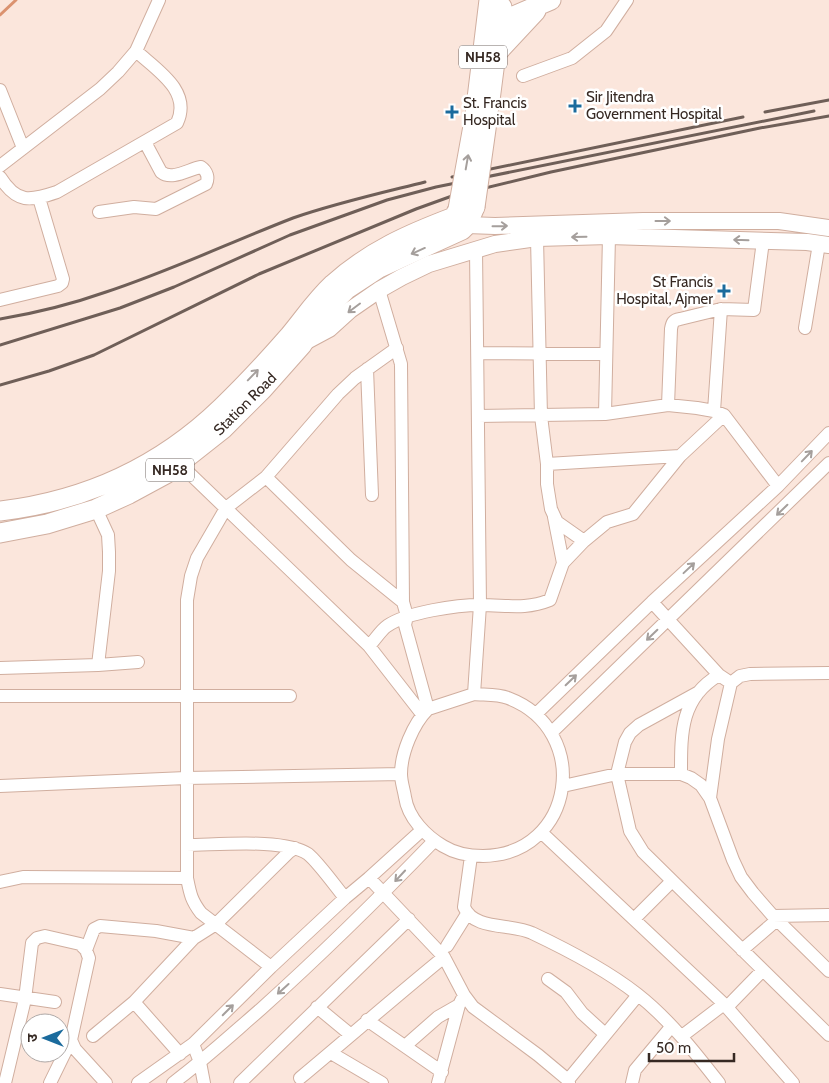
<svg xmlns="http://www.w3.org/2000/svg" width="829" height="1083" font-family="Cabin,'Noto Sans Devanagari',sans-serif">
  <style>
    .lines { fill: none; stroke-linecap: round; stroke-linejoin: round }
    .stream { stroke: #db926f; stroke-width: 3 }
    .minor-casing { stroke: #d0ae9f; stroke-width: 14 }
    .major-casing { stroke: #d0ae9f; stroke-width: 18 }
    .highway-casing { stroke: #d0ae9f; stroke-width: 21 }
    .minor { stroke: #fff; stroke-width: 12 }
    .major { stroke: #fff; stroke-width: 16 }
    .highway { stroke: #fff; stroke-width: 19 }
    .rail { stroke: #6f5f58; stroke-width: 3 }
    .highway-bridge-casing { stroke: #d0ae9f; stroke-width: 21; stroke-linecap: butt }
    .highway-bridge { stroke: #fff; stroke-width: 19 }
    .oneway { stroke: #a59f9c }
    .poi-dot { fill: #1b6b9d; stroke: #fff; stroke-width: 2 }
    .labels { text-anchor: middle; stroke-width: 5; stroke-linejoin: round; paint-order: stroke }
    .shield { fill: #fff; stroke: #726965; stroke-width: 1 }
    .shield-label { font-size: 14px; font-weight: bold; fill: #362923 }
    .poi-label { font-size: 15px; fill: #362923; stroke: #fff; text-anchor: start }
    .street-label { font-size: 15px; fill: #362923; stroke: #fff }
  </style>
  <rect width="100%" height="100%" fill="#fbe6dc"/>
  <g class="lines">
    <path class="stream" d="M0,15l16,-15"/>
    <g class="minor-casing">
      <path id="minor" d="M523,76l49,-18 34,-27 21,-31
        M0,90l23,58
        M0,166l100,-77 18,-17 18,-21 23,-51
        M0,177c17,27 30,24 57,15l120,-69c15,-32 -20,-53 -41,-72
        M99,212l35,-5 22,2 50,-25c3,-6 1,-13 -5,-17 -12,2 -29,14 -40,5l-16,-30
        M537,238l4,178 6,48v20l4,25 6,13 27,19
        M379,290l22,74 2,238 4,14 -2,9 23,84
        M0,300l58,-14 4,-3 1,-4 -24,-81
        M805,328l14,-84
        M478,353l128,1
        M367,369l5,126
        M668,405l3,-76c1,-6 2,-9 9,-10l41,-10 33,1 9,-69
        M714,411l7,-102
        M605,414l4,-178
        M478,416l127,-2 63,-9 29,3 17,3 10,4 54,71
        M547,464l133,-8
        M186,470l183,176 53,68
        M266,477l85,83 52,42
        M96,509l12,26 1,17v19l-11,94
        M554,517l9,46
        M652,602l67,73 12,8 9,-7 10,-2 79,-1
        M369,646c6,-6 12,-16 18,-20 20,-14 70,-21 94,-21 26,0 44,5 69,-5l13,-37 21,-22 23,-19 26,-8 47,-58 44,-41
        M0,668l98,-3 40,-3
        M699,692l-60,33 -9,8 -5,9 -8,32 13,57 13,21 186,183
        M474,694c10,1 24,0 34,4 85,32 67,157 -25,158 -14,0 -27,-2 -40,-10 -17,-10 -35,-28 -38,-49 -1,-7 -4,-15 -4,-23 0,-21 12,-50 27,-65z
        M474,694l6,-89 -4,-355
        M0,696h290
        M536,714l116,-112 126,-116 51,-53
        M552,732l277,-269
        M681,774c0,-40 -1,-76 38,-99
        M0,786l186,-8 215,-4
        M563,786l54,-12h64l10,4 10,7 9,13 23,62 8,17 12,16 20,23 56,55
        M710,798l8,-59 13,-56
        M541,832l183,172 69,79
        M187,845c29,0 98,-7 121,9 10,8 28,33 37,44
        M471,856l-7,51c10,24 48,16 68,26 36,17 73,36 105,61 32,25 57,57 82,89
        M369,878l75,79 20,38 9,12 65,48 30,25
        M0,882l23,-5 164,1
        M773,916l56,-1
        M634,919l38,-38
        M447,946l20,-32
        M86,950l8,-21 6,-3 56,5 38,7
        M742,950l36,-31
        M271,967l-70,-54c-10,-13 -11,-20 -14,-35v-278l4,-24 6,-18 29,-50 40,-31 72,-83 17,-16 42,-30
        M548,979l18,13 16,21 23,21
        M0,994l55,8
        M317,1007l34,28
        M727,1007l36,-37
        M367,1020l75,52
        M93,1036l41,-34
        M682,1036l42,-32
        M193,1044l7,18 4,21
        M405,1046l33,-29 21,-12
        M331,1053l51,30
        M180,1054l-46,-52 60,-64 22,-14 73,-72 6,-4
        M300,1078c48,-40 95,-81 144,-121
        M5,1083l20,-84 7,-56 5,-5 8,-2 35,8 6,6 3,8 -18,82 4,9 31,34
        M50,1083l21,-43
        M138,1083l55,-39 78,-77 74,-69 24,-20 53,-48
        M173,1083c31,-23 59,-49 88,-74 60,-54 117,-110 173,-168
        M240,1083l169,-164
        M438,1083l21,-78 5,-10
        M569,1083l-1,-3 70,-85
        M632,1083l3,-13 36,-43"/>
    </g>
    <g class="major-casing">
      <path id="major" d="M458,219l9,6 28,1 148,-5h136l50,7
        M301,344l28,-15 21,-19 29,-20 23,-13 27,-13 66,-20 42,-6 72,-2 198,6 22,3"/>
    </g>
    <g class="highway-casing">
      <path id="highway" d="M490,26l61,-26
        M497,53l39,-42
        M489,108l13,-101
        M475,115l14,-115
        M0,511c85,-10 160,-44 222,-104 23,-22 46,-47 67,-71 15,-18 26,-35 44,-52 37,-33 76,-50 121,-67l4,-8
        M0,533l47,-9 49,-15 33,-15 37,-20 57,-45 40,-40 39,-44 19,-30 26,-26 32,-21 83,-38 5,-5 8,-18"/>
    </g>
    <use href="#minor" class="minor"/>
    <use href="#major" class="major"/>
    <use href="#highway" class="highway"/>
    <path class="rail" d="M765,112l64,-12
      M452,177l291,-60
      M0,319c36,-6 72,-15 106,-27 64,-21 125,-50 187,-74 43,-15 88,-25 132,-36
      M0,345l120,-37 54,-21 116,-52 97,-35 49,-13 378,-76
      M0,385l49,-14 45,-16 165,-81 157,-65 36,-13 99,-24 209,-44 69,-12"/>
    <g class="highway-bridge-casing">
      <path id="highway-bridge" d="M475,207l13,-92
        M458,209l17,-94"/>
    </g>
    <use href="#highway-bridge" class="highway-bridge"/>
  </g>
  <defs><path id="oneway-shaft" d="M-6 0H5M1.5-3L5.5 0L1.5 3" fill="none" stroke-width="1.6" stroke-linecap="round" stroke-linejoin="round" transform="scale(1.25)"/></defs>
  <g class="oneway">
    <use href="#oneway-shaft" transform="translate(467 162) rotate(-80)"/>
    <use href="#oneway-shaft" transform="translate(663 221)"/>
    <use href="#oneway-shaft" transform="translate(500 226) rotate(-1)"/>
    <use href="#oneway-shaft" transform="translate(579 237) rotate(179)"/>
    <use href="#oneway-shaft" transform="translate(741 240) rotate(-178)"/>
    <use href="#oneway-shaft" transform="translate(418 251) rotate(156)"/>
    <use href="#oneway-shaft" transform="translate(354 308) rotate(143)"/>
    <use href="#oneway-shaft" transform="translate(253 375) rotate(-46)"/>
    <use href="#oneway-shaft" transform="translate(807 456) rotate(-46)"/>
    <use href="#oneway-shaft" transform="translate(782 510) rotate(136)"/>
    <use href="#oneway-shaft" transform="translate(689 568) rotate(-43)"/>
    <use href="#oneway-shaft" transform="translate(652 635) rotate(136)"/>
    <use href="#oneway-shaft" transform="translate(571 680) rotate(-44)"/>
    <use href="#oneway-shaft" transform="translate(400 876) rotate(133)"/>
    <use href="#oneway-shaft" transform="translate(283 989) rotate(138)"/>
    <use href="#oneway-shaft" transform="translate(228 1010) rotate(-45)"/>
  </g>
  <g class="poi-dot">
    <path d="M572.5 98.5h5v5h5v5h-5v5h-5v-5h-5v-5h5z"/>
    <path d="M449.5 104.5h5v5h5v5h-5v5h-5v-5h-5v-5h5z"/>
    <path d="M721.5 283.5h5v5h5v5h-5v5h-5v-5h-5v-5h5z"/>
  </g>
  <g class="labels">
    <g class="shield">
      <rect x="459" y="45.5" width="48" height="23" rx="4"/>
      <rect x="146" y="458.5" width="48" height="23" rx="4"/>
    </g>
    <g class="shield-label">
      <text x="483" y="62">NH58</text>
      <text x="170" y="475">NH58</text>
    </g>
    <g class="poi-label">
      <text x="586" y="102">Sir Jitendra<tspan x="586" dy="17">Government Hospital</tspan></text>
      <text x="463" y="108">St. Francis<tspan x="463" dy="17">Hospital</tspan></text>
      <text x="713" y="287" text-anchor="end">St Francis<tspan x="713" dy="17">Hospital, Ajmer</tspan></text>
    </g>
    <g class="street-label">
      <text transform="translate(245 404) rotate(-45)" y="5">Station Road</text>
    </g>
  </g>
  <g transform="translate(45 1038) rotate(270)"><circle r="24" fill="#ffffff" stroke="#afa9a7"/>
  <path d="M0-4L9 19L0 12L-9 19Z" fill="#1b6b9d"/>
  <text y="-8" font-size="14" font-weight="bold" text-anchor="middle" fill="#362923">उ</text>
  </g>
  <path d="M649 1053v8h85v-8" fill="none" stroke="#362923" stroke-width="2.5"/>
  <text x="656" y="1053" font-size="15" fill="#362923" stroke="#ffffff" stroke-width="4" paint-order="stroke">50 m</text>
</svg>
